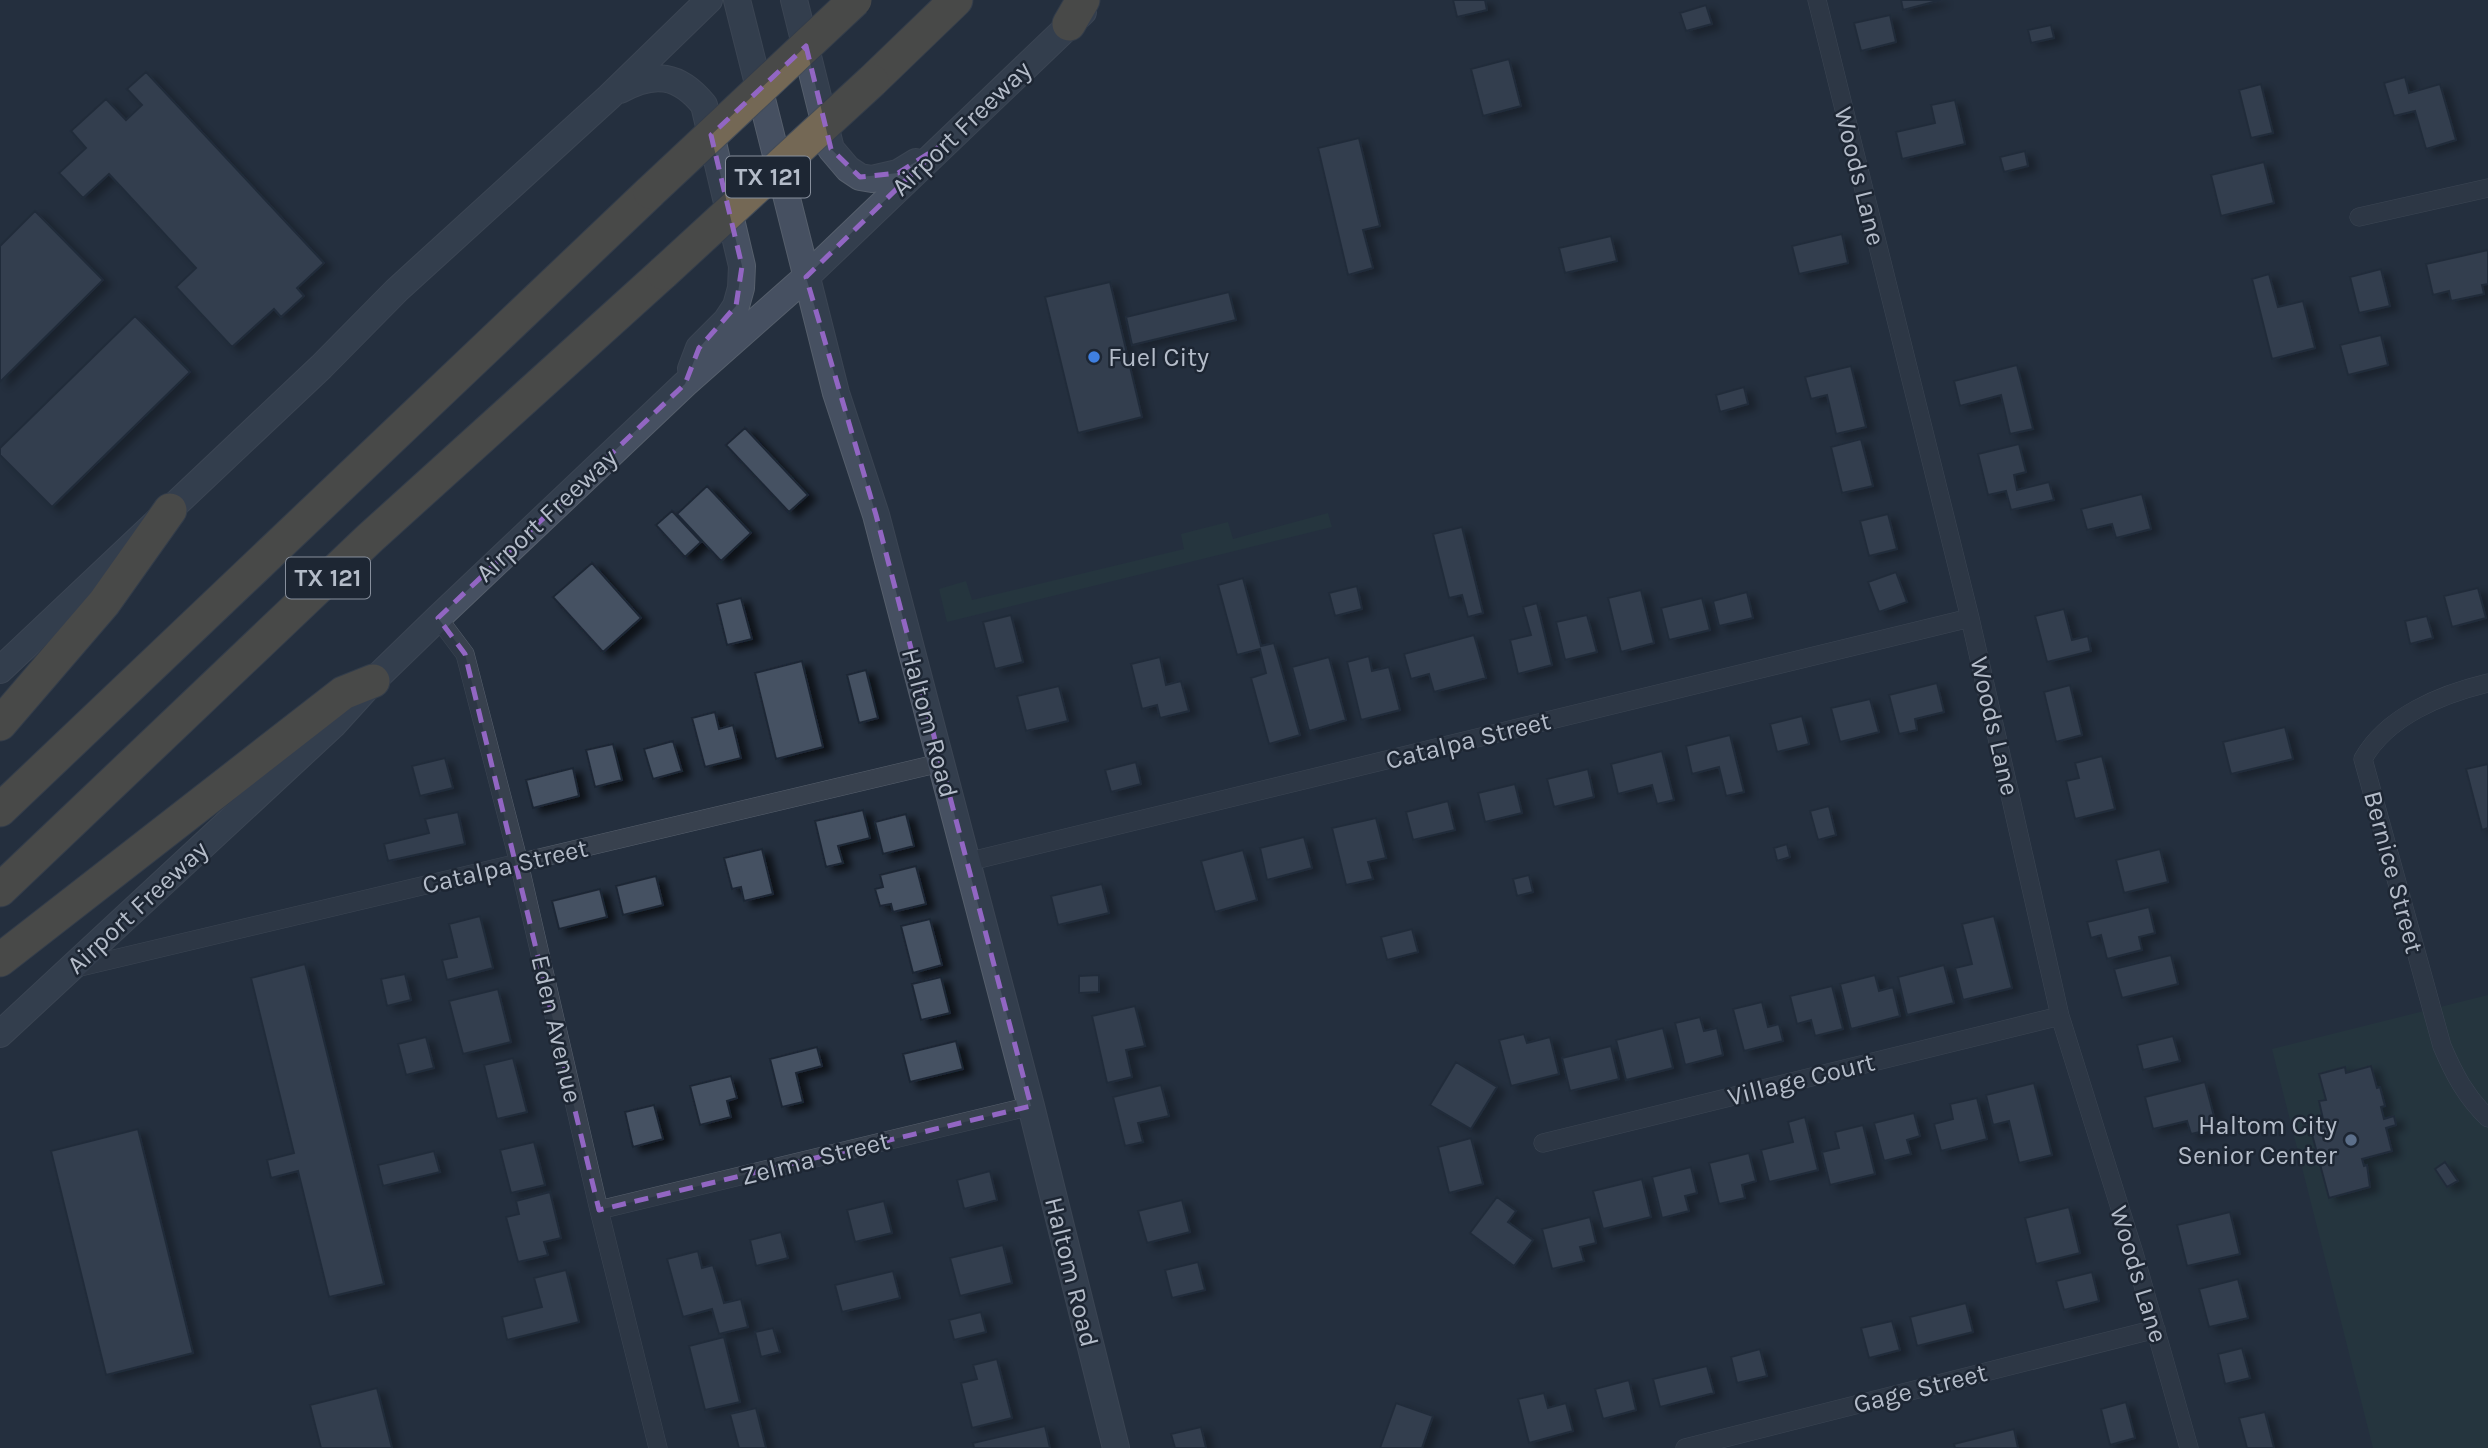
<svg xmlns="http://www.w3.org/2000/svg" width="2488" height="1448" font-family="Karla,sans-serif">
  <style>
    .green { fill: #263c3f }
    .building { fill: #455162; stroke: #1f2835; stroke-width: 2; filter: url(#shadow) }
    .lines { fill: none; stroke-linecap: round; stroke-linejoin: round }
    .minor-casing { stroke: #565f6c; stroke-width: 19 }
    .secondary-casing { stroke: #565f6c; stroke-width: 28 }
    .motorway-casing { stroke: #434c59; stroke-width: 35 }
    .minor { stroke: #38414e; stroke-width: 18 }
    .secondary { stroke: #465061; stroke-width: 26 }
    .motorway { stroke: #746855; stroke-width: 33 }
    .motorway-bridge-casing { stroke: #434c59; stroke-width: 35; stroke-linecap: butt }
    .motorway-bridge { stroke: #746855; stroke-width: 33 }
    .marked { fill: none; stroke: #9266c3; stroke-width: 5; stroke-dasharray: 14 9; stroke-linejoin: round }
    .shop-dot { fill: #3f7fe0; stroke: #1d2633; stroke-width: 2.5 }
    .service-dot { fill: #5c6f8a; stroke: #1d2633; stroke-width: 2.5 }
    .labels { text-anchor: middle; stroke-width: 5; stroke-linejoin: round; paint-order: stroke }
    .shield { fill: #1d2633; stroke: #878f9c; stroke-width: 2 }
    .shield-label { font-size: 24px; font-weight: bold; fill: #b4bcc9 }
    .street-label { font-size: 26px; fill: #b4bcc9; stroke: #1d2633 }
    .poi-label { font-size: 26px; fill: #b4bcc9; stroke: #1d2633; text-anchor: start }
  </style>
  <defs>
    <filter id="shadow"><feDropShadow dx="8" dy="4.5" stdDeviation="3.5" flood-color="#0009"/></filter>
  </defs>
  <rect width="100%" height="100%" fill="#242f3e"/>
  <path class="green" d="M1328,513l4,14 -385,95 -8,-33 27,-8 6,19 212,-51 -3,-15 47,-12 5,17z
    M2488,995v453h-115l-101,-399z"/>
  <path class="building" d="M1453,0h32l2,10 -30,7z
    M1901,0h40l-38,10z
    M1706,5l6,19 -26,7 -6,-18z
    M1890,15l6,27 -35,9 -7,-28z
    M2051,25l3,13 -23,5 -3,-13z
    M1509,59l12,47 -38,10 -12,-47z
    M146,72l178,191 -27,25 7,8 -23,21 -7,-8 -42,38 -56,-60 20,-19 -87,-94 -26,24 -24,-25 27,-25 -15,-17 35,-32 20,21 16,-15 -15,-16z
    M2405,77l4,16 31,-9 16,56 -30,9 -11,-38 -21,5 -10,-33z
    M2261,84l12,49 -22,5 -12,-48z
    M1955,100l10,44 -63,15 -6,-27 39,-9 -4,-18z
    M1359,138l21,88 -17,4 10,38 -25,7 -30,-127z
    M2025,151l3,15 -24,6 -4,-15z
    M2264,162l10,41 -53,13 -10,-41z
    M35,211l68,69 -103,102v-136z
    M1842,234l6,29 -49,11 -7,-28z
    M1611,236l6,25 -52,12 -6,-25z
    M2488,250v34l-6,1 2,9 -33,7 -2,-10 -16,4 -7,-31z
    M2381,269l9,37 -31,7 -9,-36z
    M2269,274l9,33 25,-6 12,47 -43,11 -20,-80z
    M1110,282l32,135 -64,16 -33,-136z
    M1229,292l7,28 -104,25 -6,-28z
    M135,316l55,56 -138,135 -52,-52v-7z
    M2381,335l7,30 -40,10 -8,-30z
    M2017,365l16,64 -23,5 -9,-39 -41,11 -6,-25z
    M1851,366l15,61 -30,7 -9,-39 -16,4 -6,-22z
    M1744,387l4,17 -28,8 -4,-17z
    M745,428l63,67 -19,17 -63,-67z
    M1861,439l12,47 -31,7 -11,-46z
    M2019,444l7,28 -12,3 3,15 32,-8 5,18 -43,10 -5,-19 -18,4 -10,-41z
    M707,486l44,47 -30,28 -44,-47z
    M2142,494l9,35 -35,9 -4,-14 -25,6 -6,-21z
    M672,511l29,31 -16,15 -29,-32z
    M1888,514l9,35 -28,7 -9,-35z
    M1462,527l21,86 -15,4 -6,-22 -13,3 -16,-64z
    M592,563l49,55 -38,34 -50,-55z
    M1896,572l11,30 -28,10 -11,-30z
    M1243,578l18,68 13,-3 26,92 -31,9 -18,-66 15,-5 -6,-24 -23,6 -19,-70z
    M1357,586l5,23 -27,7 -6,-23z
    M2478,588l8,30 -34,9 -8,-31z
    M1641,590l13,53 -33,9 -13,-54z
    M1747,592l6,26 -34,8 -6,-25z
    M741,598l11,41 -25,6 -10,-41z
    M1702,598l8,32 -41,10 -8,-32z
    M1537,603l15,62 -34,9 -8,-34 21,-5 -8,-28z
    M2064,609l8,31 16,-4 3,15 -44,11 -12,-46z
    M1011,615l12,47 -28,7 -12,-47z
    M1587,615l10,37 -32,8 -9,-38z
    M2427,616l6,22 -23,6 -5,-23z
    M1474,635l12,43 -52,14 -5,-18 -18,5 -7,-25z
    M1369,656l3,15 17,-4 11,43 -39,10 -14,-58z
    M1160,657l6,28 15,-4 8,30 -29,7 -3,-13 -15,4 -11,-45z
    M1329,657l17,63 -37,11 -17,-64z
    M802,661l21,86 -47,12 -21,-86z
    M866,670l12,48 -19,5 -12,-48z
    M1937,683l7,29 -29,7 2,11 -18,4 -10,-39z
    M2070,685l12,50 -26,7 -12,-50z
    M1059,686l9,35 -42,10 -9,-35z
    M1870,699l9,33 -39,10 -9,-34z
    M715,712l4,17 14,-4 8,33 -36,9 -13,-49z
    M1802,716l7,28 -32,8 -7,-28z
    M2285,727l8,32 -62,15 -8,-32z
    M1730,735l14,57 -18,4 -7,-29 -27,7 -6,-28z
    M673,741l9,30 -29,8 -9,-30z
    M613,744l9,36 -27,7 -9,-37z
    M1662,751l12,49 -17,4 -5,-19 -34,9 -7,-30z
    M2102,756l13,53 -40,10 -9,-38 13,-3 -4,-15z
    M445,758l8,30 -33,8 -8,-30z
    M1136,762l5,22 -30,8 -6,-22z
    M2488,764v64l-6,2 -16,-61z
    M573,768l6,28 -46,12 -7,-28z
    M1588,769l6,28 -40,10 -7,-28z
    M1515,784l7,29 -37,9 -7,-29z
    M1448,801l7,29 -42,10 -7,-28z
    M1829,806l7,29 -18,5 -8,-29z
    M863,810l7,28 -32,8 5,17 -17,4 -11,-46z
    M458,812l7,32 -77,17 -4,-17 45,-11 -4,-14z
    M906,814l8,32 -31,8 -8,-32z
    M1376,818l10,40 -18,4 5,17 -27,6 -14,-57z
    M1304,837l8,31 -45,12 -7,-32z
    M1787,844l3,13 -13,4 -3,-13z
    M762,849l11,45 -29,7 -3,-14 -9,2 -8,-31z
    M2160,849l8,33 -44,11 -8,-33z
    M1243,850l14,50 -42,12 -14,-51z
    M916,866l10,38 -33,8 -2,-8 -11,2 -5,-17 8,-2 -3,-12z
    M1529,875l4,17 -16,4 -4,-17z
    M656,876l7,29 -40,10 -7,-29z
    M1102,884l7,29 -51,12 -7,-29z
    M600,889l7,28 -48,12 -7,-28z
    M2149,907l6,26 -16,4 3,13 -35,9 -6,-24 -10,3 -4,-16z
    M480,916l13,52 -46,12 -5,-20 15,-3 -8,-33z
    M1994,916l18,72 -49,12 -8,-32 17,-4 -10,-40z
    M930,919l12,46 -29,8 -12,-47z
    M1412,929l6,23 -31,8 -6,-23z
    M2171,955l7,29 -56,14 -8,-29z
    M305,964l79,320 -55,13 -31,-126 -27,7 -4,-18 27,-7 -43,-175z
    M1944,965l10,38 -47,12 -9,-38z
    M405,974l6,26 -24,6 -6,-27z
    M1099,975v17l-20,1v-17z
    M1875,975l4,16 14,-4 7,29 -49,13 -11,-45z
    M941,977l9,36 -29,7 -9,-36z
    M1832,986l11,43 -28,7 -4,-16 -14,4 -7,-28z
    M498,989l13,53 -48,12 -14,-53z
    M1762,1002l6,25 11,-3 4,17 -39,10 -11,-42z
    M1135,1006l10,40 -19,4 6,27 -25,6 -15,-67z
    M1700,1017l4,14 13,-3 6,27 -38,10 -10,-42z
    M1663,1028l10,40 -47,12 -10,-40z
    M1524,1034l3,9 23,-6 9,37 -48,12 -12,-46z
    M2173,1036l7,25 -37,9 -6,-25z
    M426,1037l8,31 -28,7 -8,-31z
    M956,1041l7,28 -53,13 -7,-28z
    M1611,1046l8,33 -49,12 -8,-33z
    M817,1047l5,19 -26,7 7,29 -21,5 -12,-48z
    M513,1058l14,54 -30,7 -13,-54z
    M1456,1062l41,25 -26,42 -41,-24z
    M2371,1066l6,22 3,-1 5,19 -4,1 3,12 10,-3 2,9 -10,3 6,23 -30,8 2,7 3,-1 3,22 -41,11 -20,-75 14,-4 -4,-18 7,-1 -7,-26 26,-7 1,6z
    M731,1076l6,22 -10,3 4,16 -31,8 -10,-39z
    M2205,1082l12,46 -26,6 -4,-13 -34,8 -8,-32z
    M2034,1083l18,72 -33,8 -10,-42 -16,4 -7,-30z
    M1161,1085l8,31 -31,7 5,19 -18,4 -12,-49z
    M1977,1098l10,41 -46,12 -7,-27 19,-5 -3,-15z
    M654,1105l9,34 -30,8 -8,-35z
    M1914,1113l6,23 -13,4 4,14 -27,7 -10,-38z
    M1805,1117l13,53 -49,12 -8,-32 32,-8 -5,-20z
    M1863,1125l12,49 -45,11 -8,-33 17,-4 -4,-16z
    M138,1129l55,224 -87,22 -55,-224z
    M1471,1138l12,46 -34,9 -11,-46z
    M534,1142l11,43 -34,8 -11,-43z
    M434,1151l6,21 -57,14 -5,-21z
    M1749,1153l7,28 -14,4 3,13 -26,6 -10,-41z
    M2445,1162l13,19 -11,6 -12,-18z
    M1691,1167l6,26 -12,3 4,15 -27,7 -10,-41z
    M990,1171l7,29 -33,9 -7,-29z
    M1642,1179l9,38 -48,12 -10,-38z
    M550,1192l11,46 -17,4 4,13 -30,7 -12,-45 13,-3 -3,-13z
    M1497,1197l19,14 -8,11 25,18 -19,26 -44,-33z
    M1182,1200l8,32 -43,11 -9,-32z
    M884,1201l8,32 -37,9 -8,-32z
    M2069,1207l11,46 -44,11 -11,-46z
    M2230,1212l10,42 -53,12 -10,-41z
    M1590,1217l6,26 -16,4 4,14 -32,8 -10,-40z
    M781,1232l7,26 -32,8 -6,-26z
    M1003,1245l9,38 -52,13 -10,-38z
    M698,1251l4,17 11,-3 11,38 17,-4 7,28 -29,7 -7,-25 -29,8 -16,-58z
    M1198,1262l7,28 -33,8 -7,-28z
    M566,1270l13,52 -72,18 -5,-23 40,-10 -8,-29z
    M893,1271l7,27 -58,14 -7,-27z
    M2092,1272l7,29 -35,9 -8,-29z
    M2238,1279l10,39 -39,9 -10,-38z
    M1966,1303l7,29 -56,14 -7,-29z
    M981,1312l5,20 -32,8 -5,-20z
    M1892,1321l8,29 -31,8 -8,-30z
    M773,1328l7,24 -19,5 -6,-25z
    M724,1337l16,65 -35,8 -16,-64z
    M2242,1348l8,30 -25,6 -7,-30z
    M1760,1349l7,27 -30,7 -6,-26z
    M997,1359l15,59 -40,10 -11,-45 16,-4 -4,-14z
    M1707,1366l7,27 -54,14 -7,-28z
    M1629,1380l7,30 -33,9 -8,-30z
    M377,1388l15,60h-71l-11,-43z
    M1544,1393l4,15 18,-5 7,28 -44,12 -11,-44z
    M2126,1402l9,36 -25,7 -9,-36z
    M1396,1403l37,13 -11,32h-42z
    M756,1408l10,40h-27l-9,-34z
    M2265,1412l9,36h-27l-8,-30z
    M1045,1426l5,22h-76l-1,-5z
    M1201,1427l5,21h-31l-4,-14z
    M2014,1429l4,19h-63l-1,-4z"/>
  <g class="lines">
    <g class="minor-casing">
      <path id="minor" d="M1817,0l153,618 90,398 74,237 55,195
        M2359,217l129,-29
        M438,618l27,36 54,209 80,347 59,238
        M2488,683c-46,11 -101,33 -125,76l79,287c12,28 24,51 46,72
        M967,862l1003,-244
        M72,969l868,-206
        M1543,1143l517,-127
        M599,1210l432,-104
        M1685,1448l471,-119"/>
    </g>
    <g class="secondary-casing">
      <path id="secondary" d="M737,0l99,393 40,122 155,591 85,342
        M794,0l37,149 17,20 12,8 12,2 26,-6 18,-11
        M620,90c34,-19 59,-16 84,15l38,161 -1,22 -5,18 -10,15 -27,27 -8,21
        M0,670l321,-303 76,-77 212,-193 100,-97
        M0,1034l333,-309 40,-44 65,-63 247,-234 121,-107 277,-265"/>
    </g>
    <g class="motorway-casing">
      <path id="motorway" d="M1069,24l14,-24
        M872,81l84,-81
        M0,724l104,-121 66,-93
        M0,810l650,-618
        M0,890l370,-352 293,-265
        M0,960l343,-267 30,-12"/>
    </g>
    <use href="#minor" class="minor"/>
    <use href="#secondary" class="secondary"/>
    <use href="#motorway" class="motorway"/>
    <g class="motorway-bridge-casing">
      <path id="motorway-bridge" d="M650,192l205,-192
        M663,273l209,-192"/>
    </g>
    <use href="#motorway-bridge" class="motorway-bridge"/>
  </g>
  <path d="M0 0H2488V1448H0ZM806,46l25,103 29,28 38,-4 44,-28 -136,132 70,238 155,591 -432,104 -134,-556 -27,-36 247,-234 14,-36 37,-42 6,-40 -31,-131z" fill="#242f3e" fill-opacity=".55" fill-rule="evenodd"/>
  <path class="marked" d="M806,46l25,103 29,28 38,-4 44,-28 -136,132 70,238 155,591 -432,104 -134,-556 -27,-36 247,-234 14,-36 37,-42 6,-40 -31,-131z"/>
  <circle class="shop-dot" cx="1094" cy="357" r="7"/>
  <circle class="service-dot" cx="2351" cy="1140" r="7"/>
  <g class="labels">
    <g class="shield">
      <rect x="726" y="156.5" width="84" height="41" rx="5"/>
      <rect x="286" y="557.5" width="84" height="41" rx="5"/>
    </g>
    <g class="shield-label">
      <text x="768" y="185">TX 121</text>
      <text x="328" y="586">TX 121</text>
    </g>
    <g class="street-label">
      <text transform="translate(961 128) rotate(-44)" y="9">Airport Freeway</text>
      <text transform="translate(1860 176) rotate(76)" y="9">Woods Lane</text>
      <text transform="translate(546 515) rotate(-43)" y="9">Airport Freeway</text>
      <text transform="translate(930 723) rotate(75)" y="9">Haltom Road</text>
      <text transform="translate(1995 726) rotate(77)" y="9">Woods Lane</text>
      <text transform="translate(1468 740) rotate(-14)" y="9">Catalpa Street</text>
      <text transform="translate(505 866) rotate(-13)" y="9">Catalpa Street</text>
      <text transform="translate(2394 872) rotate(75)" y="9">Bernice Street</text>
      <text transform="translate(137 907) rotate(-43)" y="9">Airport Freeway</text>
      <text transform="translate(557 1029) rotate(77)" y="9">Eden Avenue</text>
      <text transform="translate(1801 1079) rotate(-14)" y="9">Village Court</text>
      <text transform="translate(815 1158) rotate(-14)" y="9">Zelma Street</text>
      <text transform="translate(1072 1272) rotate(76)" y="9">Haltom Road</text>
      <text transform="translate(2139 1274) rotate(73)" y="9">Woods Lane</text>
      <text transform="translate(1920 1388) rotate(-14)" y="9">Gage Street</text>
    </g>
    <g class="poi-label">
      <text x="1108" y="366">Fuel City</text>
      <text x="2337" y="1134" text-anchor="end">Haltom City<tspan x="2337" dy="30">Senior Center</tspan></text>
    </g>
  </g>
</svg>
